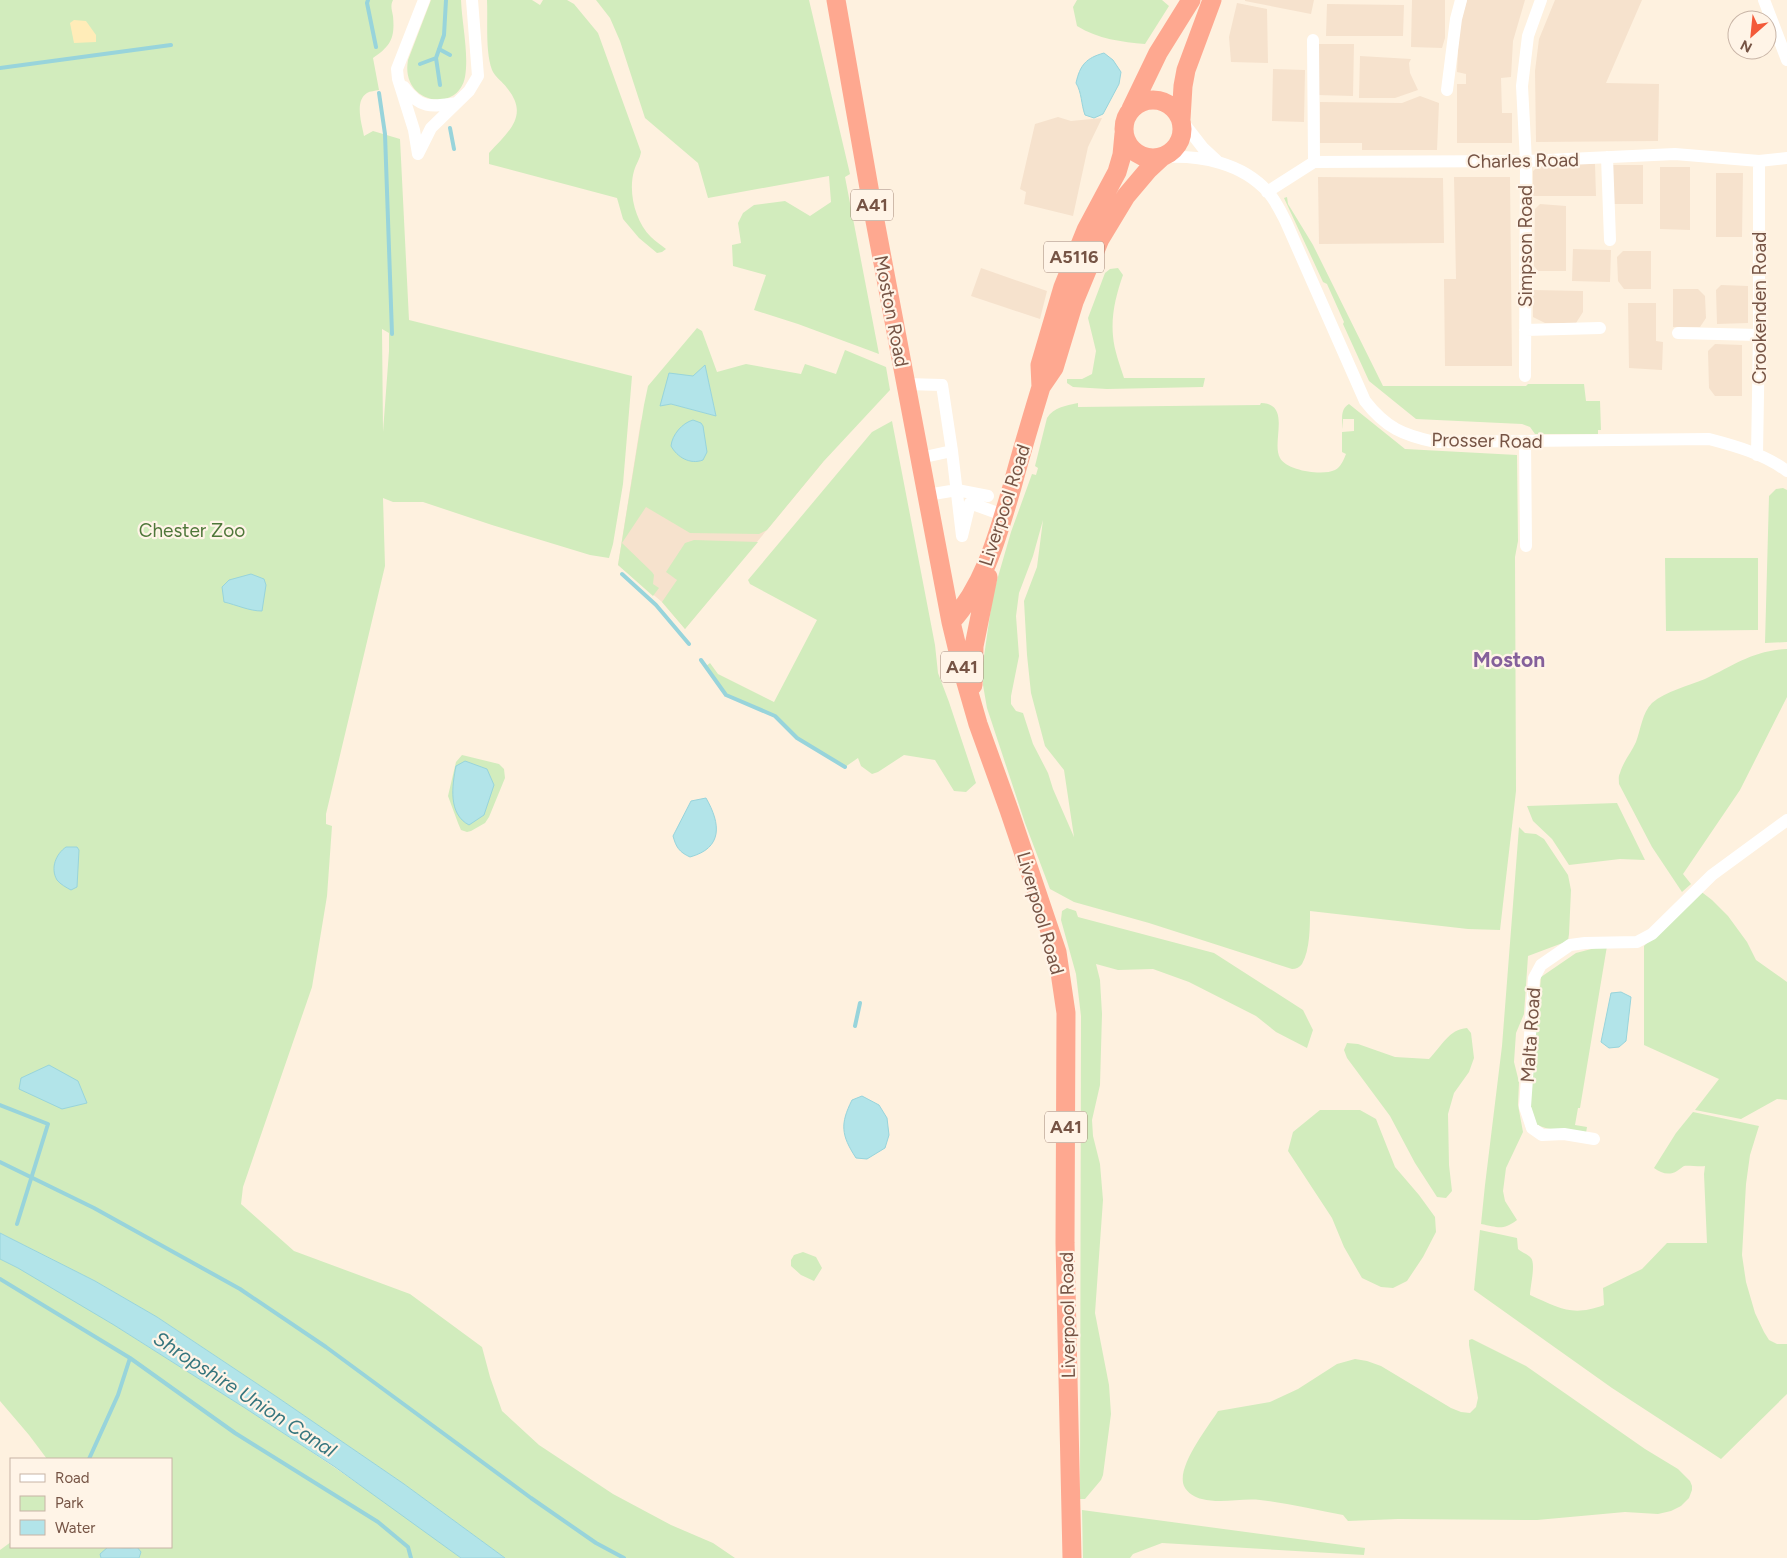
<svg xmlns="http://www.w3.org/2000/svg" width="1787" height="1558" font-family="Figtree,sans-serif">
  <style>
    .residential { fill: #f6e2cd }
    .green { fill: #d2ecbd; fill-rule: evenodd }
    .sand { fill: #ffecb8 }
    .water { fill: #b2e4e9; stroke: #98d4db }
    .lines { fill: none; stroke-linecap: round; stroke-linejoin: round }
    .stream { stroke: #98d4db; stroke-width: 4 }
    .minor { stroke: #fff; stroke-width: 12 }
    .highway { stroke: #fea890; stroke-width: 19 }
    .labels { text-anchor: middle; stroke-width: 4.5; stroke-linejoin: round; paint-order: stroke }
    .shield { fill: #fff4e7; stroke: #9f8476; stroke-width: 1 }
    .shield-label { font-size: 18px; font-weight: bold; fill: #765445 }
    .street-label { font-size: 19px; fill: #765445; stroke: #fff4e7 }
    .park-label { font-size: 19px; fill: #4f773a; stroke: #fff4e7 }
    .water-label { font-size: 20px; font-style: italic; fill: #37767e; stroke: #fff4e7 }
    .quarter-label { font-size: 21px; font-weight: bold; fill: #84609b; stroke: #fff4e7 }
  </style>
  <rect width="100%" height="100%" fill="#fef1df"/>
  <path class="residential" d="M1245,0h69l-3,14 -66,-13z
    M1412,0h33v38l-3,10 -31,-1z
    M1467,0h58l-12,41 -2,36 -10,1 1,35h10v30h-55v-59h9v-10l-9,-2 2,-44z
    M1555,0h87l-36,83 53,1 -1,57 -122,1 -1,-71 4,-32z
    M1237,3l30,6 1,54 -37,-1 -2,-25z
    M1327,4l77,1 -1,31h-77z
    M1318,44h36l-1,52 -36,-1z
    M1360,56l51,3 -2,4 1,10 8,17 -23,8h-36z
    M1273,69l32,1 -1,52 -32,-1z
    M1420,96l19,7 -2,47h-75v-7h-42v-41l82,1z
    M1058,117l13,4 31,-3 -14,29 -15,69 -49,-12 2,-12 -6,-3 15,-65z
    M1541,164h54l1,32h-63v-25z
    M1613,165h30v39h-30z
    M1660,167h30v63l-30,-1z
    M1716,173h27l-1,64h-26z
    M1318,177l125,1 1,65 -125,1z
    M1454,177h56l2,189h-67l-1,-87h12z
    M1540,204l26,2v65h-28l-4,-5 1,-57z
    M1573,249l38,1 -1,32 -38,-1z
    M1623,251h28v38h-27l-6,-8 -1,-24z
    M981,268l66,23 -7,28 -69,-23z
    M1721,285l27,1v37l-31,1 -1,-34z
    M1673,289h25l7,7 1,22 -6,9h-27z
    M1533,290l50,1v21l-7,11h-31l-12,-6z
    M1628,303h28v38l7,1 -1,28 -33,-2z
    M1715,344l27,1v51h-27l-6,-8 -1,-37z
    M641,420l182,42 -138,167 -23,-27 -44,-37z"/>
  <path class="green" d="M0,0h393c-3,6 -1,10 0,16 2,22 -2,30 -20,42l6,32c-4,1 -9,1 -12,3 -13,8 -5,31 -3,43l9,-5 27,8 9,181 223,56 -9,108 -10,60 -4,14 -19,-3 -98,-30 -69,-23h-30l-10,-4 2,68 -59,248v10l6,2 -5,70 -15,91 -69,200 -2,17 53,47 116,43 72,53 8,30 12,34 37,34 74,49 58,31 42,18 22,15h-230l-101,-74 -127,-87 -120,-80 -62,-36 -95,-48zM382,329l7,4v18l-6,81z
    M431,0h30c1,24 8,54 4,77 -7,37 -65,27 -57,-17z
    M487,0h45l8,5 3,-5h24l7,4 24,29 43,119c-1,7 -5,12 -7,19 -6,21 1,50 17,66 4,4 10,8 15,12l-4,3 -5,1 -18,-15 -16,-19 -6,-21 -128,-34v-11c19,-21 41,-37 18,-65 -4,-6 -12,-11 -15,-18 -7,-19 -4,-49 -5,-70z
    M596,0h213l41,174 -5,3 34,177 -81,-30 -44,-14 12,-35 -33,-9 -1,-21 9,-2 -3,-20 5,-10 11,-8 31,-4 25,15 21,-14 -2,-26 -121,22 -10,-35 -53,-45 -25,-77 -10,-23z
    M1077,0h85l7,6 -24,38c-23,-2 -47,-5 -68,-18l-4,-19z
    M1287,197l1,7 25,41 70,141h143l2,-2h56l2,17h14l1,29h-3v4h-63l-5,-7 -8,-3 -106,-5 -47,-38 -26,-57 1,-2 -17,-38 -4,-2 -39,-84z
    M1118,268l5,7c-7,20 -12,40 -10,61 1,14 7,29 11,42h81l-2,9 -96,2 -34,-2 -6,-4v-4h15l10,-5 4,-23 -8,-33 17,-45 5,-4z
    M697,328l5,3 15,41 29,-8 55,10 4,-10 31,10 9,-24 41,17 4,23 -67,72 -56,68 -8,4 -69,-1 -44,-26 -24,36 30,29 2,3 -1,9 6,4 -6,8 -35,-31 26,-160 4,-19zM705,366l11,50 -45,-12 -11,1z
    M1078,403v4l182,-2 1,-2c31,1 10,39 19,55 7,13 43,18 55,12 6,-3 9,-11 11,-16l-4,-2v-20l12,-1v-12h-11v10c-1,-9 -3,-20 6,-25l56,45 112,6 1,86 -3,16 1,234 -16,139 -32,-1 -158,-18c0,15 0,39 -8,53 -2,3 -6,5 -10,5l-143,-46 -75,-21 -24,-13 -25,-66 -38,-115 -4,-23 -1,-15 11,-76 18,-62 21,-58 4,1 2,-7 -3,-2 12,-48c7,-11 18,-12 31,-15zM1043,520l-6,47 -13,34 3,54 4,38 14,53 19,24 10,67 -21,-48 -5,-16 -15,-29 -10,-31 -7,-2 -5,-7v-8l8,-40 -3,-40 3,-23 14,-37z
    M892,421l43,224 3,28 11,29 27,81 -10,9 -12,-1 -19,-31 -31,-5 -26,17 -6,2 -11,-8 -3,-8 -13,9 -48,-29 -22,-22 -49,-21 -20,-29 4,-3 8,11 56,28 43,-82 -67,-36 -2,-4 124,-148z
    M1783,488l4,2v152l-22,1 4,-147 7,-7z
    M694,540l64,2 -73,87 -23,-27 15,-22 -11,-8 19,-29z
    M1665,558h93v72l-92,1z
    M1787,649v48l-47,93 -57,84 8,10 -9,8 -30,-45 -33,-63c0,-4 -1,-7 1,-11 3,-11 11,-20 16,-31 5,-13 6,-29 16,-39 14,-12 36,-17 53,-24 30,-14 47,-28 82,-30z
    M462,755l37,9 5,5 1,9 -16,39 -4,6 -14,8 -4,1 -6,-2 -3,-7 -10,-27 8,-34z
    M1617,803l28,57 -25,-1 -51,6 -17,-26 -19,-18 -6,-15z
    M1519,827l6,6 11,1 8,5 24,36 3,15 -2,44 -1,7 -40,15 -4,58 -8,19 -2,29 5,20 -1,23 5,27 -17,36 -3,23 2,10 12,19c-15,11 -19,7 -36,4l4,-39 17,-139z
    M1699,890l13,10 16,16 19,26 9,18 31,22v118l-10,-1 -36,20 -46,-9 24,-31 -75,-34v-99z
    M1067,908l9,3 2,6 136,36 89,57 10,20 -6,18 -31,-16 -20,-16 -67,-34 -36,-13 -35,1 -22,-6 4,16 2,34 -2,71 -8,35 1,16 7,28 3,36 -8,113 14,72 2,29 -8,61 -2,5 -16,19h-5l1,-483 -5,-42 -15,-54 1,-9z
    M1603,946h4l-27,162h-2l-3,17 12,2 -1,6h-4c-10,-1 -42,-3 -48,-11 -4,-6 -3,-17 -4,-24l11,-121 35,-24z
    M1467,1028l4,5 3,25 -5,14 -15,21 -6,21 1,51 3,26 -6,7 -9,-1 -22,-34 -25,-47 -43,-58 -3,-8 3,-7 11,1 37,13 34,2c12,-12 20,-30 38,-31z
    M1320,1110h40l16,9 19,48 24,28 16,22 1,15 -13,25 -16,24 -14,7 -12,-1 -19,-9 -18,-31 -12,-29 -44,-67 5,-19z
    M1693,1112l66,14 -9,29 -4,29 -4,71 4,27 9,31 9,19 5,8 8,4h10v50l-66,65 -109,-71 -138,-98 6,-60 37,8 1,11c4,4 10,5 13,9 5,6 -1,29 -1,37 29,13 42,22 74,10l-1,-17 39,-19 25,-26h40l-3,-69 1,-8c-4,1 -19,-1 -21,0 -2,1 -4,3 -7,5 -8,5 -16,2 -23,-3l22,-35z
    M803,1252l13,5 6,11 -8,13 -13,-6 -10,-9v-6l3,-5z
    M0,1259c58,28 112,65 166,99 101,63 200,128 295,200h-461v-8l11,-8v5h160v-88h-124l-18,-24 -29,-34z
    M1472,1339l54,27 119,83 33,20 12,12 2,5v4l-3,8 -8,8 -10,5 -13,3 -33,-2 -88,8 -139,-1 -50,2 -5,-6c-27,-5 -55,-12 -83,-15 -19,-2 -39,4 -58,-1 -6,-1 -15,-6 -18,-13 -8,-19 24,-59 34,-75l52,-9 28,-13 39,-25 18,-5 12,2 14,5 70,42 10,4 9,1 6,-6 2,-9 -9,-53v-5z
    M1082,1510l283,38 -1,7 -202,-12 -29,11 -3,4h-47z"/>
  <path class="sand" d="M74,20l12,1 10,14v7l-22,1 -4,-20z"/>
  <path class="water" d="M1104,53l9,7 8,12 -2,12 -16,30 -9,4 -9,-3c-4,-11 -3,-22 -9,-32 4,-18 10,-25 28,-30z
    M705,365l11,51 -45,-12 -11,2 9,-33 24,3z
    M693,420l8,3 2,3 4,26 -4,8c-13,5 -26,-3 -32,-14 1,-11 11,-23 22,-26z
    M251,574l13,5 2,6 -4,26c-13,0 -25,-6 -38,-9l-2,-15 7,-7z
    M465,761l22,8 7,16 -10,30 -15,10c-21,-11 -17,-39 -13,-59z
    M706,798c15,26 17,50 -16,59 -11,-5 -14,-10 -17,-21l18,-35z
    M66,847h11l2,3 -2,37 -6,3c-4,-2 -11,-6 -14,-10 -7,-12 -1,-26 9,-33z
    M1621,992l10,5 -5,44 -7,6 -10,1 -8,-6 10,-49z
    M49,1065l29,16 9,22 -25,6 -43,-20 2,-11z
    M862,1096l17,9 8,13 2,17 -4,13 -18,11 -11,-1c-15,-23 -16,-34 -4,-58z
    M0,1233l95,48 62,36 120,80 127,87 101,74h-44l-126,-91 -90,-59 -131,-83 -96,-57 -18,-9z
    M108,1547c11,0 19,2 29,0l4,5 -2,6h-38l-1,-4z"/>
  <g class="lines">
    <path class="stream" d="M368,0l-1,3 9,44
      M439,49l11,6
      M420,64l16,-6
      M0,68l171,-23
      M440,85l-4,-27 8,-23 2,-35
      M379,93l6,41 7,200
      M450,128l4,21
      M622,574l34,31 33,39
      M701,660l25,35 49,21 22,22 48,29
      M855,1026l5,-23
      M0,1105l48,19 -31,100
      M0,1162l94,46 146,81 86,58 205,151 65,45 28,15
      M0,1279l130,79 105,75 143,89 30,25 3,11
      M89,1459l29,-64 12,-37"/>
    <path class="minor" d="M1764,0l23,60
      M1313,40l1,122
      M404,87c16,22 27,20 52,16
      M1447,90l9,-71 5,-19
      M1182,121l21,27 14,13
      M418,154l13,-26 38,-37 9,-15 -6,-76
      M418,154l-4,-24 -16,-51 -1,-10 27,-69
      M1164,157c37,-2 78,6 104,35 8,9 13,20 18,30l79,179c21,27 38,34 70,41l274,-3c27,7 55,15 78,32
      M1607,157l3,83
      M1267,192l47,-30 212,-1 149,-7 84,7 28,-3
      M1525,330l75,-2
      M1678,333l81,2
      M1525,376l1,-215 -4,-75 6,-50 13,-36
      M906,384l36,1 10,66 -32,7
      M1525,441l1,105
      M952,451l10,85 8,-33 33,12
      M1757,455l2,-120v-174
      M927,495l30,-5 31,6
      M1594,1139l-30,-5 -22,1 -10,-7 -7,-21 9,-129 7,-13 29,-20 15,-2 52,-1 15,-8 60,-59 75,-55"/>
    <path class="highway" d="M836,0l36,205 79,417 12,50 15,52 31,86 48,142 9,61 -1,230 7,315
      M1124 129a29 29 0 1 1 58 0a29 29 0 1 1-58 0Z
      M1131,109l27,-56 33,-53
      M1181,119l2,-33 3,-16 26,-70
      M1041,387l-1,-22 23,-78 23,-57 31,-58 5,-17 2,-21
      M951,622c34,-37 47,-88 61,-135 9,-34 19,-67 29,-100l13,-19 20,-66 26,-63 26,-43 22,-26 14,-13
      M973,685l1,-39 14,-69"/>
  </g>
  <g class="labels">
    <g class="shield">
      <rect x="851" y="189.5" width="42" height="31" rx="4"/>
      <rect x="1044" y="241.5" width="60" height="31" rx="4"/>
      <rect x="941" y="651.5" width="42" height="31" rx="4"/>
      <rect x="1045" y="1111.5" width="42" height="31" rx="4"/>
    </g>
    <g class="shield-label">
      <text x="872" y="211">A41</text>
      <text x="1074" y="263">A5116</text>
      <text x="962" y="673">A41</text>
      <text x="1066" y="1133">A41</text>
    </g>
    <g class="street-label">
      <text transform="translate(1523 160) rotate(-1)" y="7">Charles Road</text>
      <text transform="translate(1525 246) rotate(-90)" y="7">Simpson Road</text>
      <text transform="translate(1759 308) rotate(-90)" y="7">Crookenden Road</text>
      <text transform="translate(892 311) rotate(79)" y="7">Moston Road</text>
      <text transform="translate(1487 440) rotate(1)" y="7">Prosser Road</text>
      <text transform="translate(1004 505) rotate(-72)" y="7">Liverpool Road</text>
      <text transform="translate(1041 913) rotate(74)" y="7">Liverpool Road</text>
      <text transform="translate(1530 1035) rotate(-86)" y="7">Malta Road</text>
      <text transform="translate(1067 1315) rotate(-91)" y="7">Liverpool Road</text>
    </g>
    <g class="park-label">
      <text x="192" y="537">Chester Zoo</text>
    </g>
    <g class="water-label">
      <text transform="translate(245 1394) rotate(33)" y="7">Shropshire Union Canal</text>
    </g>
    <g class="quarter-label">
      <text x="1509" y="667">Moston</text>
    </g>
  </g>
  <rect x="10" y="1458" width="162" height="90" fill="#fff4e7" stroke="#c8b4a6"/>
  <rect x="20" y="1474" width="25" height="8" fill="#ffffff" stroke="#c8b4a6"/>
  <text x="55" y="1483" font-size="15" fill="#765445">Road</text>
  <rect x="20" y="1496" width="25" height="15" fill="#d2ecbd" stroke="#c8b4a6"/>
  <text x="55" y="1508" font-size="15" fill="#765445">Park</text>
  <rect x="20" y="1520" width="25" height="15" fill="#b2e4e9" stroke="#c8b4a6"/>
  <text x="55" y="1533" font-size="15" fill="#765445">Water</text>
  <g transform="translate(1752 35) rotate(207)"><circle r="24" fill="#fff4e7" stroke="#c8b4a6"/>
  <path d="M0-4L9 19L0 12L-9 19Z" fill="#f35a39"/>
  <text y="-8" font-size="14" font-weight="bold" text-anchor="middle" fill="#765445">N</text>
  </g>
</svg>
